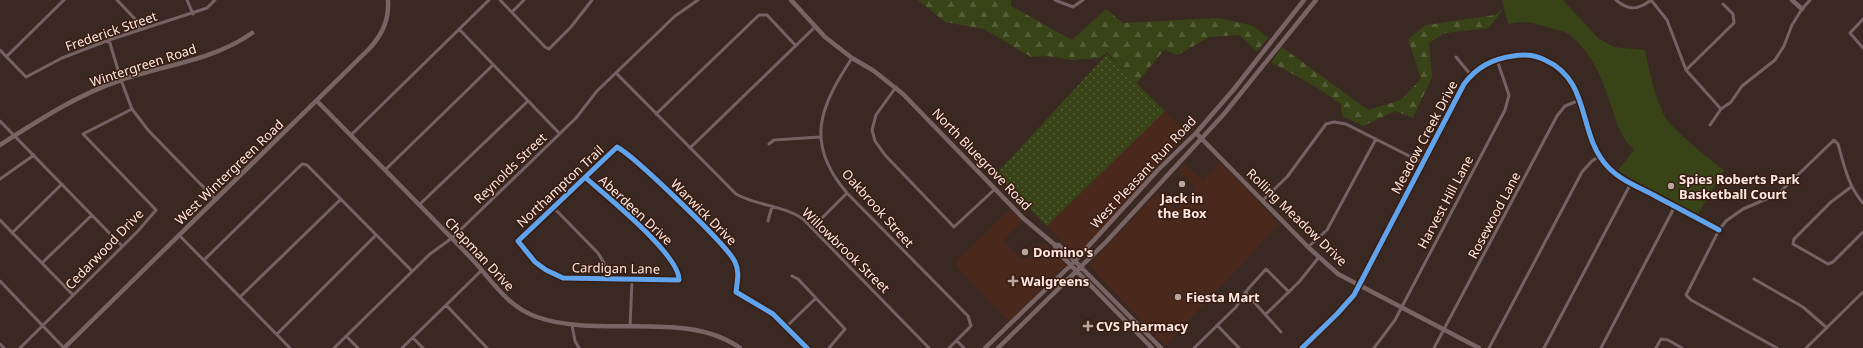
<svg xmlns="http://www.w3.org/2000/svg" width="1863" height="348" font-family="'Noto Sans',sans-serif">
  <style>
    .built { fill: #4a281c }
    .grass { fill: url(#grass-dots) }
    .forest { fill: url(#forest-firs) }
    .park { fill: #384317 }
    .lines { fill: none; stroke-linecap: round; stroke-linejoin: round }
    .street { stroke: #756364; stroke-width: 3 }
    .secondary { stroke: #796464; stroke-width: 4.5 }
    .cycleway-casing { stroke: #381c11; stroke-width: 8 }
    .cycleway { stroke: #60a3ed; stroke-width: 5 }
    .poi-dot { fill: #b9a69f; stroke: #381c11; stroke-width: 1.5 }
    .labels { text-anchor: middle; stroke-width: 3; stroke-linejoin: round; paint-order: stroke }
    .street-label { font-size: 13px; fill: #fee9e2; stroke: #381c11 }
    .poi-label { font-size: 13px; font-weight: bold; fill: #fee9e2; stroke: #381c11; text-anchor: start }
  </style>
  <defs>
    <pattern id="grass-dots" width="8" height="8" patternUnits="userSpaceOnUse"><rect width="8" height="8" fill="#384317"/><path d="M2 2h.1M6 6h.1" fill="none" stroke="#565e38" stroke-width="1.8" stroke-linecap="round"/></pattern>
    <pattern id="forest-firs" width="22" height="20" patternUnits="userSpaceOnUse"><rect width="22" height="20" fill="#384317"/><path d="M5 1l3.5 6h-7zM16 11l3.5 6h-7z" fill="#565e38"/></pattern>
  </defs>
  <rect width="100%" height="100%" fill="#3a2923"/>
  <path class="built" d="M1165,111l23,22 -110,121h-4l-27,-28z
    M1220,162l59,62 -114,122 -76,-81 68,-72 18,17 21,-22 -18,-18 6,-7 19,18z
    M1010,209l12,12 -19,20 18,18 8,-1 15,-15 22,22 -57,56 -53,-54 1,-7z"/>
  <path class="grass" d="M1107,54l58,57 -118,115 -51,-52z"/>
  <path class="forest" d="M918,0h93v6l61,34 34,-31 17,14 95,-5 36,8 14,12 -11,13 -18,-16 -30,2 -31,18 -14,-5 -28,34 -29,-32 -7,6 -28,2 -25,-4 -16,1 -47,-28 -39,-7z
    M1503,9l-14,19 -44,5 -16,10 3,34 -19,41 -18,-7 -32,15 -21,-10 -1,-12 -25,-17 -45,-25 11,-15 86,63 33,-10 20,-21 -13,-40 18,-14 69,-10z"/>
  <path class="park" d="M1502,0h61l35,38 16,9 31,3c5,23 9,46 20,67 6,11 48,46 59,53l-26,44 -70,-37 -10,-7 16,-20c-13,-12 -17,-26 -22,-42 -9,-27 -19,-54 -42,-73 -5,-4 -14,-5 -20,-7 -15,-5 -27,-8 -42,-4z"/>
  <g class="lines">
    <path class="street" d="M117,0l18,19 5,11
      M187,0l6,14
      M500,0l45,47 4,2 22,-22 21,-27
      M1055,0l18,7 10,-7
      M1616,0c13,11 22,10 35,0
      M1651,0l16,20 19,50 35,39
      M512,12l12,-12
      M1863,19l-13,14 13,15
      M459,29l100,104
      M109,40l12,40 11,29 16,21 68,70
      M0,50l26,27 36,-19 47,-18 98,-32 8,-8
      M7,56l57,-56
      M1456,57l15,18
      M852,58c-32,49 -48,85 -5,135l121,123 3,10 -22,22
      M1686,70l48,-47 -1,-9 -10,-10
      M616,73l120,121c21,12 47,11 67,25l126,129
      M896,87l-20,28 -4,15 3,11 10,14 69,72 41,-38
      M656,114l103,-99h8l29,31
      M0,121l122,125
      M1710,125l11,-16 10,-7 11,-16 33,-26 9,-14 8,-21 10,-16 8,-9
      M351,135l138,-135
      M769,144l5,-4 46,-3
      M690,148l125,-121
      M385,170l108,-105
      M586,178c20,18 94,77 93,102l-116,-2 -17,-8 -11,-8 -17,-21 99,-94c17,9 111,99 118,115 5,10 2,20 1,30l37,22 34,34
      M0,179l34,-24
      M1851,187l-20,15 -37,37 -1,5 35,20 5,-2 30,-30
      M1263,200l24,-23 39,-53 8,-2 12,2 77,39
      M419,205l109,-104
      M554,208l44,45 6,10 4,16
      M0,220l73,75
      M768,221l4,-15
      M812,228l35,-35
      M12,233l50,-49
      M179,235l111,113
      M1308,247l19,-17 49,-91
      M204,260l98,-96 5,1 105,106
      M42,263l50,-48
      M792,276l6,3 47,50 -16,19
      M1754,279l49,28 24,21
      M0,281l64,67
      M1245,292l36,40
      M240,297l101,-98
      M446,305l41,43
      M1266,314l33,-32 20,-25
      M572,325l3,16 4,7
      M1217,325l22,23
      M630,327l2,-47
      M786,327l30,-29
      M277,334l99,-99
      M346,336l12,12
      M413,338l10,10
      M957,341l7,7
      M0,344l4,4
      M20,348l118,-117 18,-21 -73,-76 49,-25
      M334,348l96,-94 22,-16 124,-120 21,-27 78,-75 23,-16
      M402,348l80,-78
      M1194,348l42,-41 12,-18 18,-20 23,23
      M1302,348l35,-34 17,-19 110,-211c13,-17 28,-25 49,-28 11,-2 22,-1 32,4 47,21 32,75 63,107 13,14 33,21 49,30 21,11 42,22 62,33
      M1374,348l21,-28 110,-210 4,-15 -12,-35
      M1434,348l123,-232 8,-10 15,-6
      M1489,348l93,-176 10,-11 8,-5
      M1544,348l87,-165
      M1601,348l74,-142
      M1656,348l5,-9 7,1 14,8
      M1777,348l-86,-48 -5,-5 33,-65 7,-9 17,-12 35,-15 56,-54 4,4c6,21 10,42 25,59
      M1806,348l57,-56"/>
    <path class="secondary" d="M791,0l34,37 27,21 22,13 29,23 120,124 32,27h4l102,103
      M1792,0l10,9
      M317,101c51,52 103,104 154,157 21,22 35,48 66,59 62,22 150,-8 203,31
      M1196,133l112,114 30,27 141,74
      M0,145c39,-25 77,-50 121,-65 44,-15 93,-20 131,-47
      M1055,245l1,5 96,98
      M64,348l306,-300c13,-15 19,-28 18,-48
      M985,348l88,-85 85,-93 38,-37 38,-44 70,-89
      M998,348l108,-106 118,-128 92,-114"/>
    <g class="cycleway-casing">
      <path id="cycleway" d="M586,178c20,18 94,77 93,102l-116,-2 -17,-8 -11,-8 -17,-21 99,-94c17,9 111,99 118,115 5,10 2,20 1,30l37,22 34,34
        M1302,348l35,-34 17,-19 110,-211c13,-17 28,-25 49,-28 11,-2 22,-1 32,4 47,21 32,75 63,107 13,14 33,21 49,30 21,11 42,22 62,33"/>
    </g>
    <use href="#cycleway" class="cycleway"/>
  </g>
  <g class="poi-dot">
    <circle cx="1182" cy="184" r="4"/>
    <circle cx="1671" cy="186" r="4"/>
    <circle cx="1025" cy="252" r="4"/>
    <path d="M1011 275h4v4h4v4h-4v4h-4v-4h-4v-4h4z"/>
    <circle cx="1178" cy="297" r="4"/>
    <path d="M1086 320h4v4h4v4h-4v4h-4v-4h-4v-4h4z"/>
  </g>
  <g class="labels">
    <g class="street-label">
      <text transform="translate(111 31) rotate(-19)" y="5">Frederick Street</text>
      <text transform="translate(143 65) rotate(-18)" y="5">Wintergreen Road</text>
      <text transform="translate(1424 137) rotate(-62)" y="5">Meadow Creek Drive</text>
      <text transform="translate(982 159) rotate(46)" y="5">North Bluegrove Road</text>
      <text transform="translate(510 168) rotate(-44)" y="5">Reynolds Street</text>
      <text transform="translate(229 172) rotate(-44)" y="5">West Wintergreen Road</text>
      <text transform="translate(1143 172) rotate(-47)" y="5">West Pleasant Run Road</text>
      <text transform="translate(560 186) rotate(-43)" y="5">Northampton Trail</text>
      <text transform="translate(1445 202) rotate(-62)" y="5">Harvest Hill Lane</text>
      <text transform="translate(878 208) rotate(48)" y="5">Oakbrook Street</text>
      <text transform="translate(636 210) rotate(43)" y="5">Aberdeen Drive</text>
      <text transform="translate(704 212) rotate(45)" y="5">Warwick Drive</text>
      <text transform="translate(1494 215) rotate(-62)" y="5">Rosewood Lane</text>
      <text transform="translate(1297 217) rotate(44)" y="5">Rolling Meadow Drive</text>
      <text transform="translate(104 249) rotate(-46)" y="5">Cedarwood Drive</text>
      <text transform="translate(846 250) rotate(44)" y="5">Willowbrook Street</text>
      <text transform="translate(480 254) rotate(47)" y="5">Chapman Drive</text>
      <text transform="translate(616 268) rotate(1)" y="5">Cardigan Lane</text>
    </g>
    <g class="poi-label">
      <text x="1679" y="184">Spies Roberts Park<tspan x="1679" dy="15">Basketball Court</tspan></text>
      <text x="1182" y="203" text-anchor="middle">Jack in<tspan x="1182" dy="15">the Box</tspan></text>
      <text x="1033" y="257">Domino's</text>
      <text x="1021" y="286">Walgreens</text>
      <text x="1186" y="302">Fiesta Mart</text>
      <text x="1096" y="331">CVS Pharmacy</text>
    </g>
  </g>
</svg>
